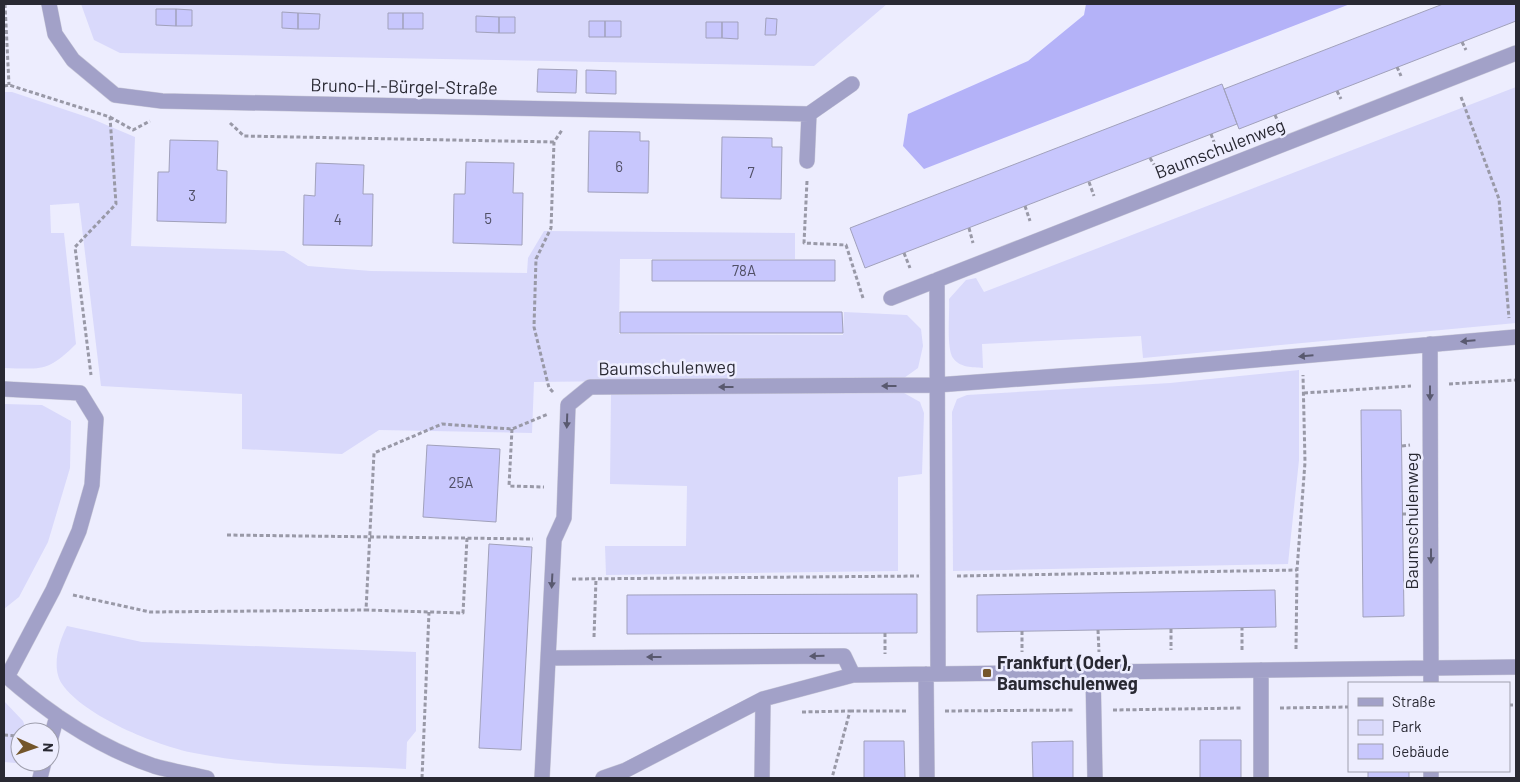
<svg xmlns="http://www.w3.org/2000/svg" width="1520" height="782" font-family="Barlow,sans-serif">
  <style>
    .green { fill: #d9d9fb }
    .forest { fill: #b4b2f8 }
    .building { fill: #c8c7fd; stroke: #a1a1bb }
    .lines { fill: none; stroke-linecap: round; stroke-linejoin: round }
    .minor-casing { stroke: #cacad9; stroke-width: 16 }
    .path { stroke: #9999a7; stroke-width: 3; stroke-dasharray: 4 2.5; stroke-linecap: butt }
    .minor { stroke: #a2a1c8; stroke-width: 15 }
    .oneway { fill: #59596f }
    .poi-dot { fill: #74562b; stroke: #ededfe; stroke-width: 2 }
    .labels { text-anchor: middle; stroke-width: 5; stroke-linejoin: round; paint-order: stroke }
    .number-label { font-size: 15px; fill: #515066 }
    .street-label { font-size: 18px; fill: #292933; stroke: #ededfe }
    .poi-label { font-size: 18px; font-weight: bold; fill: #292933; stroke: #ededfe; text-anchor: start }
  </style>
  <rect width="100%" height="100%" fill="#ededfe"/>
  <path class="green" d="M81,4h806l-73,62 -694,-13 -26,-13z
    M1516,87v236l-373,35 -2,-22 -159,8 1,24c-10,-1 -23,0 -30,-10 -7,-10 -3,-46 -4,-59l17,-19 10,-2 8,14z
    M4,92h8l78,26 45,19 -4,109 153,5 24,15 63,5 156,2 1,-15 16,-27 251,2v26h-175l-1,75 224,1 1,-23 63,3 14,14 2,17 -5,22 -14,10 -370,4 -2,51 -153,-3 -37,24 -100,-5v-55l-141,-8 -22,-183 -29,2 1,28h13l12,111c-28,28 -34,25 -72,24z
    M1299,370v90l-11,104 -335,7 -1,-159 5,-13 10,-4 203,-12z
    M904,393l16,9 4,11 -2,61 -24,3v94l-292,4 -1,-29h81l1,-60 -77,-2 1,-90z
    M4,404l38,1 29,16 -1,47 -22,74 -29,55 -15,12z
    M67,626l75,16 274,10v79l-9,11 -1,27c-70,-4 -143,-2 -212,-16 -37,-7 -110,-37 -132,-69 -11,-16 -3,-43 5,-58z
    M4,701l19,20 4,11h-7v30h7v2l-23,-2z"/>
  <path class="forest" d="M1086,4h264l-426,165 -21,-23 5,-32 120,-53 56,-46z"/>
  <path class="building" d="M1443,4h73v17l-277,108 -15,-40z
    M156,9h20v17l-20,-1z
    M176,9l16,1v16h-16z
    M282,12l16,1v16l-16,-1z
    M298,13l22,1 -1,15h-21z
    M388,13h15v16h-15z
    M403,13h20v16h-20z
    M476,16l23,1v16l-23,-1z
    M499,17h16v16h-16z
    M766,18l11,1 -1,16h-11z
    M589,21h16v16h-16z
    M605,21h16v16h-16z
    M706,22h16v16h-16z
    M722,22h16v17l-16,-1z
    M538,69l39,1 -1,23 -39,-1z
    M586,70l30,1v23l-30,-1z
    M1222,84l15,40 -372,144 -15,-40z
    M589,131l51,1v9h9l-1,52 -60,-1z
    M722,137l50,1v9h10l-1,52 -60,-1z
    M170,140l48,1 -1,29 10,1 -1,52 -69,-2 1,-49h11z
    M466,162l48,1 -1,30h10l-1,52 -69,-2 1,-49h11z
    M316,163l48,2 -1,29h10l-1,52 -69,-1 1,-50 11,1z
    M652,260h183v21h-183z
    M620,312h222l1,21h-223z
    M1361,410h40l3,206 -41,1z
    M427,445l73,4 -4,73 -73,-5z
    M489,544l43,3 -11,203 -42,-2z
    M1275,590l1,37 -299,5v-37z
    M917,594v39l-290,1v-39z
    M1200,740h41v38h-41z
    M864,741h40l1,37h-41z
    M1073,741v37h-40l-1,-36z
    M1368,771h41v7h-41z"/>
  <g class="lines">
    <g class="minor-casing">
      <path id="minor" d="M49,4l6,30 18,26 42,35 47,6 647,13 43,-30
        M807,161l2,-47
        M937,280l1,394
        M891,298l625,-245
        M1430,344l1,339
        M4,389l76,4 16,26 -4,66 -13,46 -26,59 -46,87
        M548,658l296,-2 9,19
        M1261,670v108
        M1093,672l2,106
        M4,674c44,39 94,73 150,92 17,5 36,8 53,12
        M926,674l1,104
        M50,741l7,-25
        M40,778l4,-16
        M542,778l12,-238 10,-22 4,-113 22,-18 347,-2 204,-15 375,-33
        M603,778l23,-8 137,-71 90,-24 663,-8
        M762,778l1,-79
        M1431,778v-7"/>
    </g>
    <path class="path" d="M5,4l4,81
      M1462,42l4,8
      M1397,67l4,9
      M4,86l5,-1 101,32 6,87 -41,43 16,128
      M1337,91l4,8
      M1461,97l38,102 10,119
      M1275,115l4,9
      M110,117l23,13 17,-9
      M230,123l14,13 310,6
      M1211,134l6,16
      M1150,158l8,13
      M807,181l-3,62 42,2 17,53
      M1089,182l5,14
      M1025,206l5,15
      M969,228l4,15
      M904,253l6,15
      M1449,384l67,-4
      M553,392l-4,-4 -15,-61 2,-68 15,-31 3,-86 8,-12
      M1304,393l107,-7
      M512,429l-3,57 35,1
      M1402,446l8,-1
      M1402,514h8
      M227,535l306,4
      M467,538l-4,75 -97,-3 8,-157 68,-29 70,5 36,-15
      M957,576l340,-6
      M572,579l347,-3
      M73,595l77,17 216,-2
      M1171,629v21
      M1098,630l1,22
      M1022,631v21
      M885,633v21
      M594,637l2,-58
      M1296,649l1,-79 8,-108 -2,-87
      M1242,650v-22
      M1509,705h7
      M1280,708l69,-1
      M1113,710l129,-2
      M850,711h57
      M945,711l129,-1
      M802,712l48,-1 -18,67
      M4,735l16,1
      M422,778l7,-166"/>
    <use href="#minor" class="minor"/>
  </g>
  <defs><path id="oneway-solid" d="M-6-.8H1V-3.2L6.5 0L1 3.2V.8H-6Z" transform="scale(1.25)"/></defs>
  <g class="oneway">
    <use href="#oneway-solid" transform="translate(1468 341) rotate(175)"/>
    <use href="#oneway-solid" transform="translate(1306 356) rotate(175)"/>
    <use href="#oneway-solid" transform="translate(889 386) rotate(180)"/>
    <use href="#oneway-solid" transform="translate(726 387) rotate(180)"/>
    <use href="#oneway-solid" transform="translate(1430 393) rotate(90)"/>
    <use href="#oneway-solid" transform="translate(567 421) rotate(92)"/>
    <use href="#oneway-solid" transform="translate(1431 556) rotate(90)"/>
    <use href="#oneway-solid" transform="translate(552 581) rotate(93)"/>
    <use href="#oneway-solid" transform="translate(817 656) rotate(179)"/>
    <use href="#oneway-solid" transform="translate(654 657) rotate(180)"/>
  </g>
  <rect class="poi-dot" x="982" y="668" width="10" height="10" rx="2.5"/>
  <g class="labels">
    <g class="number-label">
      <text x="619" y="172">6</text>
      <text x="751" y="178">7</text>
      <text x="192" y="201">3</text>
      <text x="488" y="224">5</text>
      <text x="338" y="225">4</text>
      <text x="744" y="276">78A</text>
      <text x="461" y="488">25A</text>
    </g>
    <g class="street-label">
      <text transform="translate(404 87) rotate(1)" y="6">Bruno-H.-Bürgel-Straße</text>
      <text transform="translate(1220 149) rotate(-21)" y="6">Baumschulenweg</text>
      <text transform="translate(667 368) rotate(-1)" y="6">Baumschulenweg</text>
      <text transform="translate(1412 521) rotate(-90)" y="6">Baumschulenweg</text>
    </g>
    <g class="poi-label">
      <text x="997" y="669">Frankfurt (Oder),<tspan x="997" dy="21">Baumschulenweg</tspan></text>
    </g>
  </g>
  <rect width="1520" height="782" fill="none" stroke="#292933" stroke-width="10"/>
  <rect x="1348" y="682" width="162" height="90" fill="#ededfe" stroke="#9f9fad"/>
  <rect x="1358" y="698" width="25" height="8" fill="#a2a1c8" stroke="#9f9fad"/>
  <text x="1392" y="707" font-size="15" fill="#292933">Straße</text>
  <rect x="1358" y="720" width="25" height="15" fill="#d9d9fb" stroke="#9f9fad"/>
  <text x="1392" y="732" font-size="15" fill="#292933">Park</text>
  <rect x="1358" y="744" width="25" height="15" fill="#c8c7fd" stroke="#9f9fad"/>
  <text x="1392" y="757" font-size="15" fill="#292933">Gebäude</text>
  <g transform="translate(35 747) rotate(92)"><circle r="24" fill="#ededfe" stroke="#9f9fad"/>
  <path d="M0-4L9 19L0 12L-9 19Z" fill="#74562b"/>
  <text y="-8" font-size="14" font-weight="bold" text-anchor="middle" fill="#292933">N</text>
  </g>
</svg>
